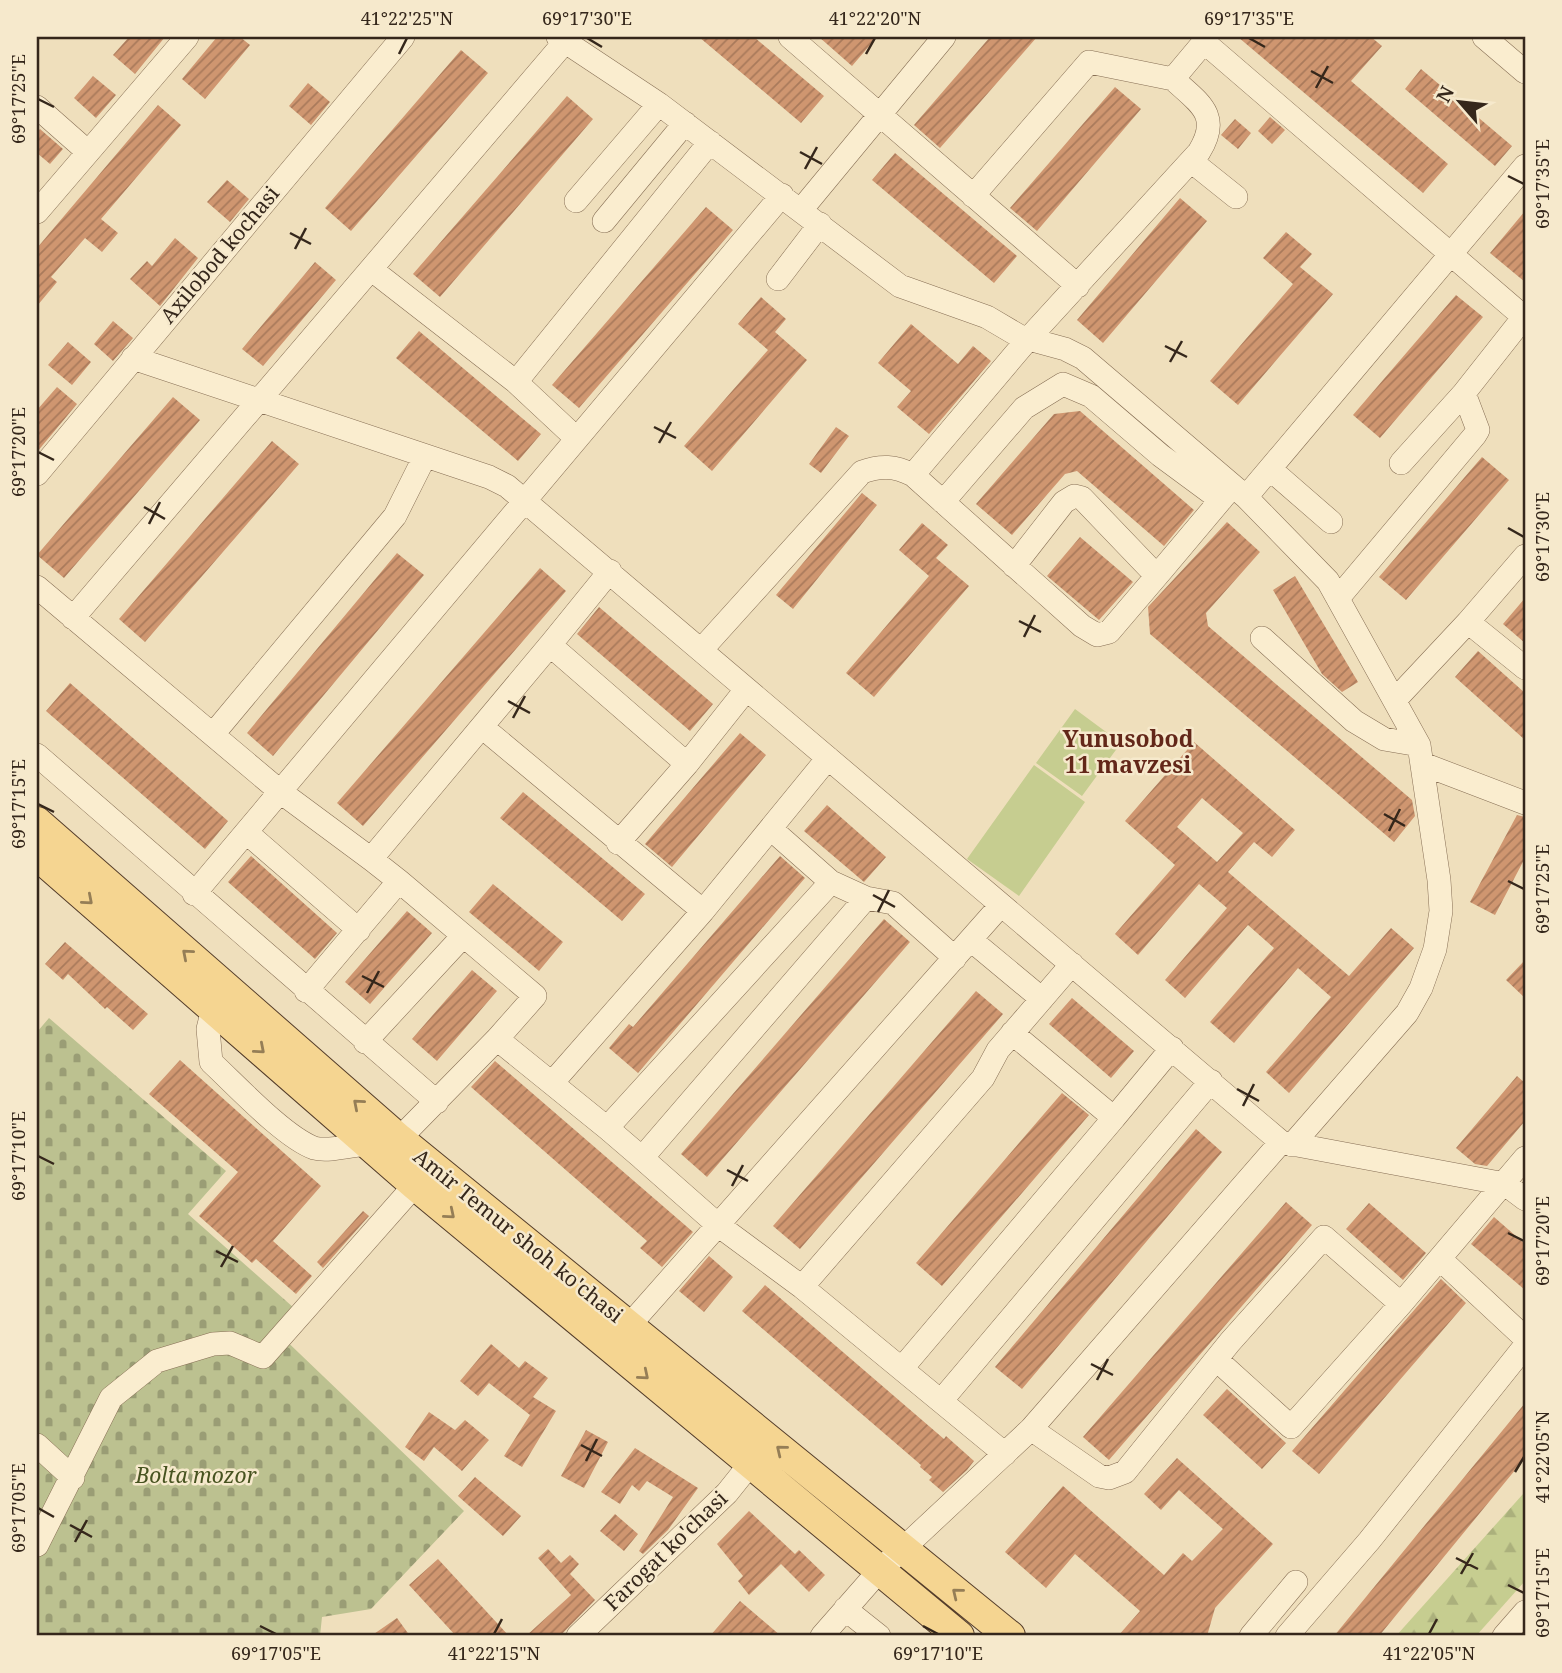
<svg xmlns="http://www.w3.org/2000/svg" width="1562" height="1673" font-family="'Noto Serif',serif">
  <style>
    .forest { fill: url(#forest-firs) }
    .cemetery { fill: url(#cemetery-stones) }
    .pitch { fill: #c6cd90 }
    .building { fill: url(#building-hatch); fill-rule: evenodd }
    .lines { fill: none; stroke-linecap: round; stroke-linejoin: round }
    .minor-casing { stroke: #876f55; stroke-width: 24 }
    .major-casing { stroke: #543d2a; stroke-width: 32 }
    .minor { stroke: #faedcf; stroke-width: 23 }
    .major { stroke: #f5d591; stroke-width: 30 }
    .oneway { stroke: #957e56 }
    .ticks { fill: none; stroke: #35271b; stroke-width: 2.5 }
    .labels { text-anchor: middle; stroke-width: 5; stroke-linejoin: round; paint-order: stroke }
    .street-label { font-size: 21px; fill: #35271b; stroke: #f6e9cc }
    .park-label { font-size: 21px; font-style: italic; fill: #475320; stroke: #f6e9cc }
    .neighbourhood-label { font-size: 23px; font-weight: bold; fill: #632719; stroke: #f6e9cc }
    .neatline { fill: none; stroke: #35271b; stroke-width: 2.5 }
    .ticks-label { font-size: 18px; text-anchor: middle; fill: #35271b }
  </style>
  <defs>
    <pattern id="forest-firs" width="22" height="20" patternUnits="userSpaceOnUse" patternTransform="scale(1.75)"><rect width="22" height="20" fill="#c6cd90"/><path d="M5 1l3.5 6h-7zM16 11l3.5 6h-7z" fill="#abb07c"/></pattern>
    <pattern id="cemetery-stones" width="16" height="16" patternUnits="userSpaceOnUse" patternTransform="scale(1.75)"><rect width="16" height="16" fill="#bcc190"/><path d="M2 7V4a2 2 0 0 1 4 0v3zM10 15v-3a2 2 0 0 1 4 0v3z" fill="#9a9d75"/></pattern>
    <pattern id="building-hatch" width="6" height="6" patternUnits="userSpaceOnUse" patternTransform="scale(1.75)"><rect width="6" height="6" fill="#cf9670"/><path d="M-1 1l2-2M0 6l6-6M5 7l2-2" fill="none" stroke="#a97a5b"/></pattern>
  </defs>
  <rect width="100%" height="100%" fill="#efdfbc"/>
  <path class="forest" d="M1523,1494l2,87 -49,55h-80z"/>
  <path class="cemetery" d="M49,1018l177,153 -38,43 106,94 -18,23 188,180 -93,98 -49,8 -2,19h-283v-604z"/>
  <path class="pitch" d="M1075,709l46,34 -39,53 -46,-33z
    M1034,765l51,37 -66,94 -52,-37z"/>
  <path class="building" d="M129,37h36l-30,37 -22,-19z
    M217,37h23l10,8 -45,54 -23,-20z
    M699,37h55l70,59 -23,27z
    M819,37h58l-25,29z
    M990,37h47l-97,111 -26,-23z
    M1238,37h133l11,9 -31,35 97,83 -25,29z
    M461,50l27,23 -137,158 -26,-23z
    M1421,69l91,77 -17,20 -90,-77z
    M93,76l23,19 -20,23 -22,-20z
    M308,83l22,19 -19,23 -22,-19z
    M1115,87l26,22 -104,122 -27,-23z
    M567,96l26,23 -153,178 -27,-23z
    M158,105l23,20 -80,94 17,14 -16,19 -17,-14 -34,39 6,5 -20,24v-58z
    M1270,117l15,13 -13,14 -14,-13z
    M1235,119l16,14 -13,16 -17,-14z
    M40,129l23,20 -13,15 -13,-11v-20z
    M895,153l122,103 -23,27 -122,-103z
    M227,180l22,19 -19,23 -23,-20z
    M1180,198l27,23 -104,122 -26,-23z
    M706,207l27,23 -154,178 -27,-23z
    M1525,211v71l-35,-29z
    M1286,232l26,22 -12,13 33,27 -95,111 -28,-24 83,-97 -30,-26z
    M175,238l23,20 -38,48 -30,-27 17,-18 5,5z
    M315,262l21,18 -73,86 -21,-17z
    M1456,295l27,22 -103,121 -27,-23z
    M761,297l25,22 -11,13 32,28 -95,111 -28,-25 84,-96 -30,-26z
    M113,321l20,17 -20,23 -19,-17z
    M911,324l47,40 15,-18 18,15 -62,73 -32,-27 14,-16 -33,-28z
    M419,331l122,103 -23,27 -122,-103z
    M68,342l23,20 -19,23 -24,-20z
    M57,387l20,17 -40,48v-42z
    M173,397l27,23 -136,158 -27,-23z
    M1080,411l114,99 -30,36 -87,-75 -12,3 -53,61 -36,-31 78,-90z
    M836,427l13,9 -28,37 -12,-9z
    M272,441l27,23 -154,178 -26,-23z
    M1482,457l27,23 -103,120 -27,-23z
    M862,493l15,12 -84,104 -17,-14z
    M1227,522l33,30 -54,61 2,13 204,174 3,16 -21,26 -244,-208 -2,-27z
    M922,523l26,22 -12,13 33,28 -95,111 -28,-24 83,-97 -30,-26z
    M1080,537l53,45 -34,38 -52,-44z
    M397,553l27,22 -151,181 -26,-23z
    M540,568l26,23 -203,235 -26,-23z
    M1295,576l63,106 -16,10 -20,-18 -49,-84z
    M1525,598v45l-22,-19z
    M599,607l114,97 -23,27 -113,-97z
    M1478,651l47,42v47l-70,-63z
    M70,683l158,138 -23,28 -159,-138z
    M740,733l26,22 -94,112 -27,-23z
    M1194,742l101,88 -23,27 -18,-15 -26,30 121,104 42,-48 23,20 -125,145 -23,-21 65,-75 -33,-29 -64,75 -24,-21 64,-74 -26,-23 -63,73 -20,-18 62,-72 -28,-24 -61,71 -23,-21 60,-69 -50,-44zM1202,798l41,35 -26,29 -40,-35z
    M523,792l122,102 -23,27 -122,-103z
    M827,805l59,52 -22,25 -60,-51z
    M1517,815l8,2v41l-30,57 -25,-13z
    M251,856l86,77 -22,26 -87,-77z
    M780,856l25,22 -167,195 -29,-25 20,-24 4,3z
    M493,884l70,58 -24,29 -70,-59z
    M407,911l25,22 -62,71 -25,-22z
    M884,919l26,23 -203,235 -26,-23z
    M65,942l83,72 -15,16 -26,-23 -2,2 -37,-35 -5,6 -18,-16z
    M1525,960v38l-19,-18z
    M472,970l25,21 -60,70 -25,-22z
    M976,991l27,23 -203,235 -27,-23z
    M1072,998l62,53 -23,27 -62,-54z
    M180,1060l141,126 -48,55 39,35 -16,18 -40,-35 -4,4 -53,-47 39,-44 -89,-78z
    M495,1061l198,171 -31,35 -22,-19 7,-7 -176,-154z
    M1517,1076l8,7v38l-38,45 -12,-2 -19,-16z
    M1062,1093l27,22 -147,171 -26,-23z
    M1196,1129l26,23 -200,237 -27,-22z
    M1286,1202l26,23 -203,235 -26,-23z
    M1369,1203l57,50 -23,27 -57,-51z
    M363,1211l6,5 -46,52 -6,-6z
    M1494,1217l31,27v46l-54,-46z
    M709,1256l24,21 -29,35 -25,-21z
    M1441,1279l25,24 -147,171 -27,-23z
    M765,1285l179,154 2,-3 28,25 -7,9 -24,22 -14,-12 3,-3 -12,-10 1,-2 -179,-154z
    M491,1344l28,24 6,-7 23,17 -15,19 23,14 -34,56 -18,-11 26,-41 -41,-32 -11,13 -18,-15z
    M1227,1389l59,54 -24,26 -59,-54z
    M1525,1403v55l-146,178h-45z
    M429,1412l26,18 10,-10 24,20 -27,31 -28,-24 -10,14 -19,-14z
    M586,1430l22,12 -24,46 -23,-12z
    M635,1448l63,40 -30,42 -25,24 -4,-3 34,-54 -26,-16 -8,10 -7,-6 -12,19 -19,-12z
    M1177,1458l96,86 -58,64 -8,28h-89l22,-25 -65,-57 -29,34 -41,-36 58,-66 101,89 19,-22 9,8 31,-32 -44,-39 -18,20 -17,-16z
    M475,1477l46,39 -18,20 -45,-40z
    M749,1511l46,43 4,-4 26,25 -16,17 -28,-28 -32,31 -11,-14 5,-5 -26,-32z
    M615,1514l23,20 -14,17 -24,-20z
    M548,1549l13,14 9,-8 9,9 -9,10 25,26 -35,36h-34l45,-41 -33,-37z
    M438,1559l71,77h-53l-47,-51z
    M740,1601l41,35h-71z
    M397,1618l13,18h-39z"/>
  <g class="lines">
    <g class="minor-casing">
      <path id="minor" d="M558,37l101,67 241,182 87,31 34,20 44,12 18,9 163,139 82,84 91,164 20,135 2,31 -6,38 -14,39 -14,25 -115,132
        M790,37l288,249
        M1206,37l-2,5 321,276
        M1484,37l41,35
        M37,107l51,45
        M1191,161l45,36
        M973,196l116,-134 84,17 31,-37
        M576,201l83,-97
        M801,210l143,-173
        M37,212l150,-175
        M604,221l81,-98
        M372,270l144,112 60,56
        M778,279l42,-55
        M133,358l356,119 18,9 774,656 224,42 20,15
        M516,382l194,-240
        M1401,463l63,-70
        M1270,469l61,53
        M37,474l366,-437
        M913,475l169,151 15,9 12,-3 52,-61
        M1246,497l279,-331
        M943,502l81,-94 39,-24 28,12 69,59 61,45
        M1525,556l-57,66 57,46
        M1014,566l50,-64 10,-6 8,2 70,73h9l69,-82
        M37,587l245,206 89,66 179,-214 137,119 58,-73
        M1339,597l136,-162 3,-5 -14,-37 60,-76
        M73,618l496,-581
        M1262,638l92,83 30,18 35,6
        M550,645l60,-74
        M702,649l160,-177c19,-7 33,-6 51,3l115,-136 171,-187c23,-37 0,-49 -26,-73
        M1395,700l73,-78
        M482,727l221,184
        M214,733l181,-217 30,-60
        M37,755l400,347
        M1423,764l102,39
        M771,829l60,53 35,16 27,5 62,55
        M247,833l112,97
        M618,843l69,-79
        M399,881l136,115 -38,43
        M194,894l588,-699
        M971,940l71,59
        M306,991l93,-110 -28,-22
        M213,1009l-5,20 3,33c25,23 73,75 103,86 14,4 39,-3 54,-4
        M365,1042l98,-106
        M552,1083l151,-172 125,-153
        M1114,1118l58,-70
        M607,1128l35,30
        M399,1139l98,-100 110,89 224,-246
        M1440,1259l85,79
        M802,1287l-84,-62 -76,-67 224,-260
        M618,1338l383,-433
        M1218,1361l73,66 110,-123 124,-146
        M903,1367l211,-249 -102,-85
        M941,1401l270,-320
        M1031,1429l68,47 10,2 16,-6 105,-130 94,-105 77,67
        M37,1445l36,33
        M1005,1454l-203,-167 181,-209 15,-28 74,-86
        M37,1545l74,-147 46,-37 56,-17 17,-1 33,14 152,-172
        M845,1609l34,27
        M578,1636l149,-143 24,-30
        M822,1636l57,-65 152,-142 250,-287
        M1251,1636l45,-54
        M1287,1636l82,-95 156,-195
        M1504,1636l21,-24"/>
    </g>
    <g class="major-casing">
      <path id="major" d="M37,822l362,317 611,497
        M37,855l378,330 544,451"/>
    </g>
    <use href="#minor" class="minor"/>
    <use href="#major" class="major"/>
  </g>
  <defs><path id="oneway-chevron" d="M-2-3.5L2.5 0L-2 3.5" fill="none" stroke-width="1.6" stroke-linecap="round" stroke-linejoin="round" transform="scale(1.75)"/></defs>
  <g class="oneway">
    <use href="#oneway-chevron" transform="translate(88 900) rotate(41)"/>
    <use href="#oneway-chevron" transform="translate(187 954) rotate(-139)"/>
    <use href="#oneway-chevron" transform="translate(260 1049) rotate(41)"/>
    <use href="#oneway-chevron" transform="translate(358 1104) rotate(-139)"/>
    <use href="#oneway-chevron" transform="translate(450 1214) rotate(40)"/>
    <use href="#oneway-chevron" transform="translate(644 1375) rotate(40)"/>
    <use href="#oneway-chevron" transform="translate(781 1450) rotate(-141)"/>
    <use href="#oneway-chevron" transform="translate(957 1593) rotate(-141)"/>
  </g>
  <path class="ticks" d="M587,38l15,9M1249,38l16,9M399,54l8,-16M866,54l9,-16M1311,71l22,12M1316,88l12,-22M38,99l16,8M800,152l22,12M805,169l12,-22M1508,176l16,8M290,233l21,11M295,249l11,-21M1165,346l22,11M1170,362l12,-21M654,427l22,11M659,443l12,-21M38,452l16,8M144,507l21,12M149,524l11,-22M1508,528l16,9M1019,621l22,11M1024,637l11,-22M508,701l22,12M513,718l12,-22M38,804l16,8M1384,814l21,12M1389,831l11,-22M1508,881l16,8M873,895l22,12M878,912l11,-22M362,976l22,11M367,993l12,-22M1237,1089l22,12M1243,1106l11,-22M38,1156l16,8M727,1170l21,11M732,1186l11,-21M1508,1233l16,8M216,1251l22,11M221,1267l12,-21M1091,1364l22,11M1097,1380l11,-21M581,1445l21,11M586,1461l11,-22M1515,1472l9,-15M38,1508l16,9M70,1525l22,12M75,1542l12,-22M1456,1558l22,11M1461,1574l12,-21M1508,1585l16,8M260,1626l16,8M923,1626l15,8M494,1634l8,-15M1429,1634l8,-15"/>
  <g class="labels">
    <g class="street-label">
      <text transform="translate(220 255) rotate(-50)" y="7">Axilobod kochasi</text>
      <text transform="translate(518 1236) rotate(39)" y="7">Amir Temur shoh ko'chasi</text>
      <text transform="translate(666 1551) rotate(-44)" y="7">Farogat ko'chasi</text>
    </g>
    <g class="park-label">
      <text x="196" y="1483">Bolta mozor</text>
    </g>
    <g class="neighbourhood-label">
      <text x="1128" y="747">Yunusobod<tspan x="1128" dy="26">11 mavzesi</tspan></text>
    </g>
  </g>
  <rect width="1562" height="1673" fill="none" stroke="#f6e9cc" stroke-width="77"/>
  <g transform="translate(1460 102) rotate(298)" stroke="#f6e9cc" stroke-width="5" paint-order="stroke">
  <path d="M0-5L12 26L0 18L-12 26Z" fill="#35271b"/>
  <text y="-10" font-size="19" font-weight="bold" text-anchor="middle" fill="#35271b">N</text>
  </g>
  <rect x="38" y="38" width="1486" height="1596" class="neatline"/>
  <g class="ticks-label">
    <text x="407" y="25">41°22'25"N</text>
    <text x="587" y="25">69°17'30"E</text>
    <text x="875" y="25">41°22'20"N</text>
    <text x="1249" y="25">69°17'35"E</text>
    <text transform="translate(19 99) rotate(-90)" y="6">69°17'25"E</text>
    <text transform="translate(1543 184) rotate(-90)" y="6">69°17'35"E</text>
    <text transform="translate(19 452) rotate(-90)" y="6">69°17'20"E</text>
    <text transform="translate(1543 537) rotate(-90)" y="6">69°17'30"E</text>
    <text transform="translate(19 804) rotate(-90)" y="6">69°17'15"E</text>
    <text transform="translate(1543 889) rotate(-90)" y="6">69°17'25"E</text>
    <text transform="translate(19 1156) rotate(-90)" y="6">69°17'10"E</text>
    <text transform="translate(1543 1241) rotate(-90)" y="6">69°17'20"E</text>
    <text transform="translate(1543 1457) rotate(-90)" y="6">41°22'05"N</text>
    <text transform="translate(19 1508) rotate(-90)" y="6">69°17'05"E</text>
    <text transform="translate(1543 1593) rotate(-90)" y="6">69°17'15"E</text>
    <text x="276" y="1660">69°17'05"E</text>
    <text x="494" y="1660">41°22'15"N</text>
    <text x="938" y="1660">69°17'10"E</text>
    <text x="1429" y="1660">41°22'05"N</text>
  </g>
</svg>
